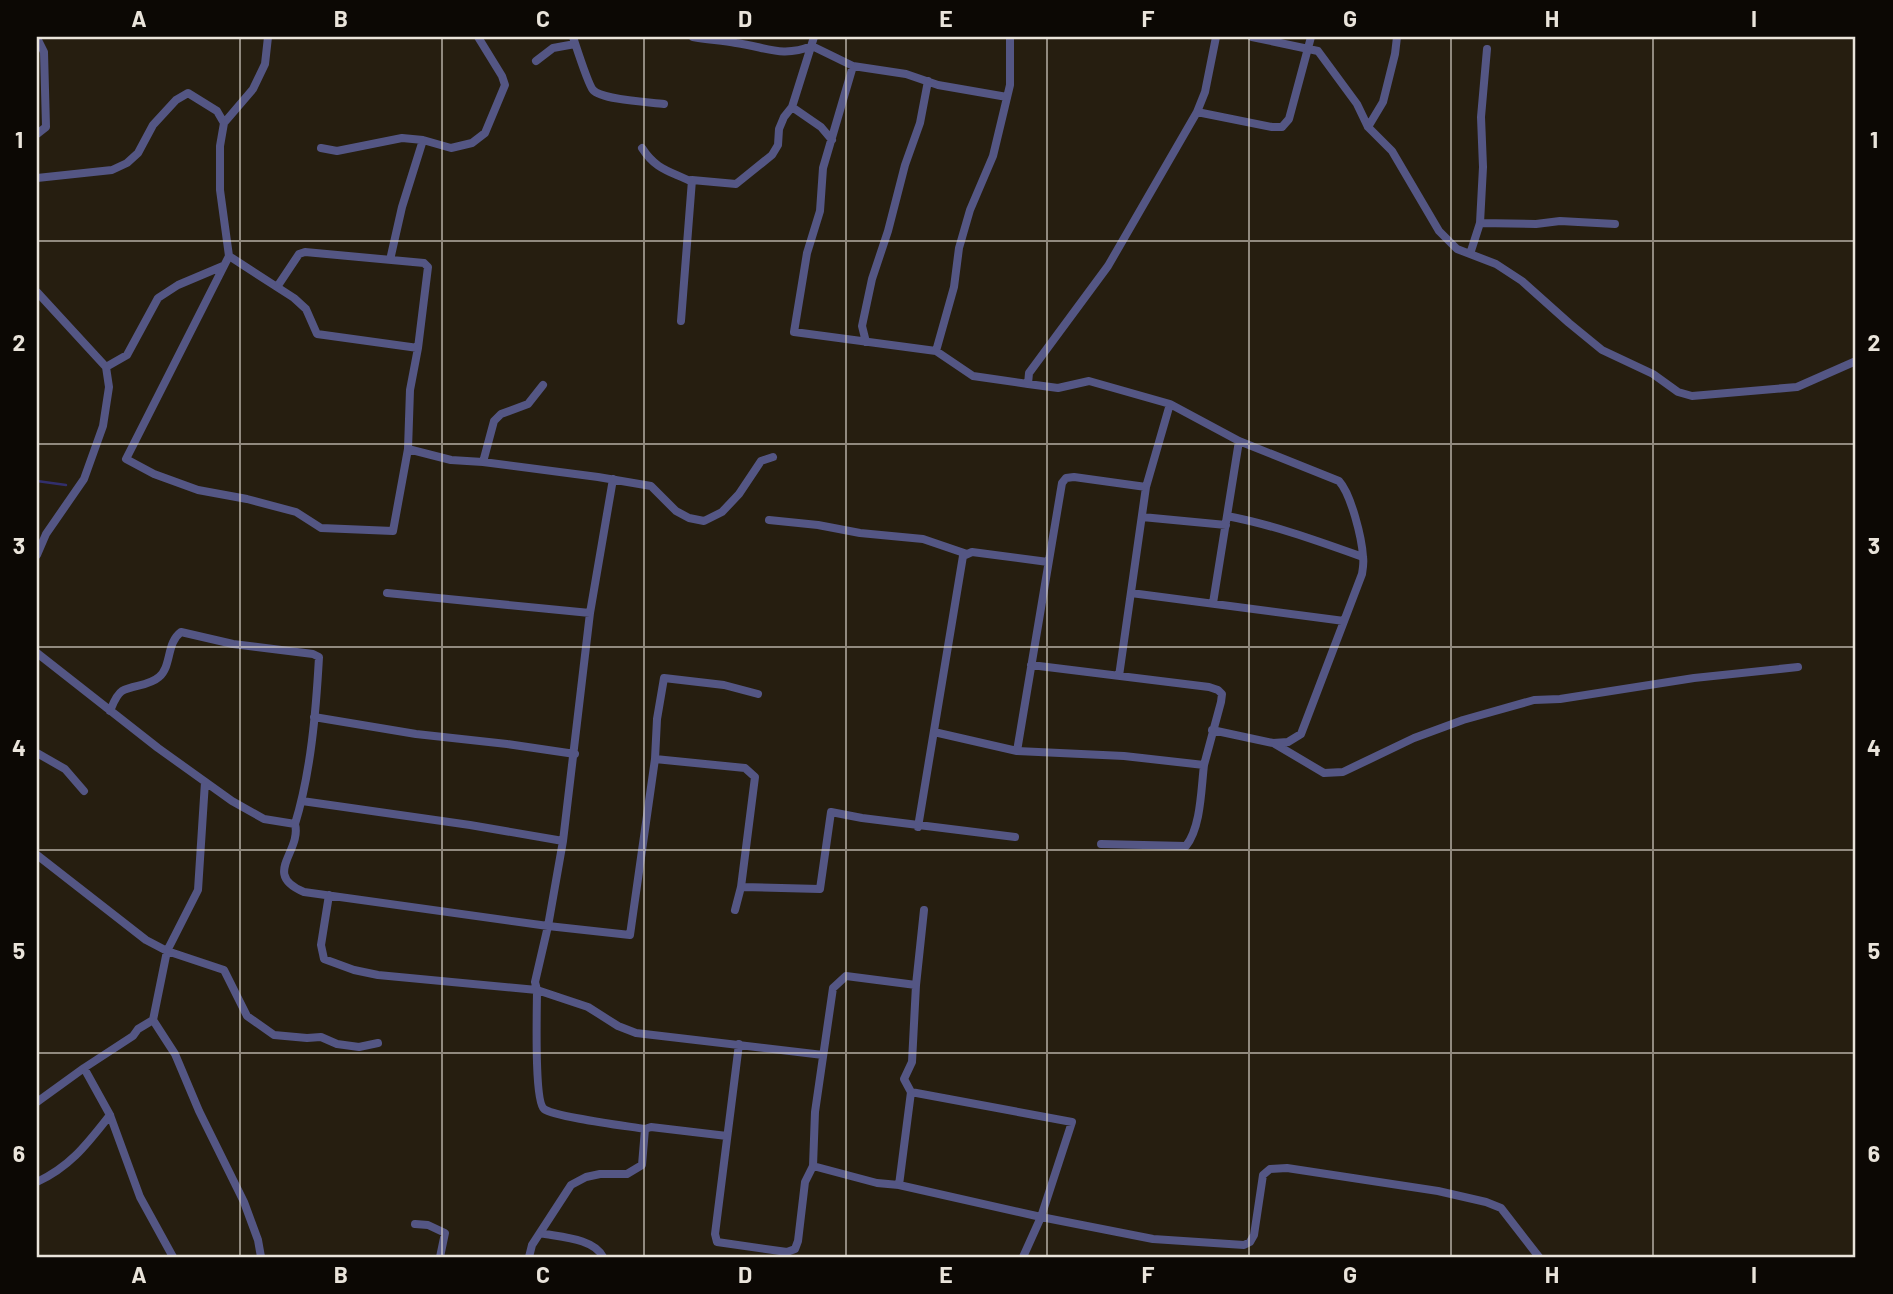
<svg xmlns="http://www.w3.org/2000/svg" width="1893" height="1294" font-family="Barlow,sans-serif">
  <style>
    .lines { fill: none; stroke-linecap: round; stroke-linejoin: round }
    .stream { stroke: #322f6d; stroke-width: 2.5 }
    .minor { stroke: #545684; stroke-width: 8 }
    .grid { fill: none; stroke: #eae4db; stroke-width: 2; stroke-opacity: 0.55 }
    .neatline { fill: none; stroke: #eae4db; stroke-width: 2.5 }
    .grid-label { font-size: 23px; text-anchor: middle; font-weight: bold; fill: #eae4db }
  </style>
  <rect width="100%" height="100%" fill="#261e10"/>
  <g class="lines">
    <path class="stream" d="M37,481l29,4"/>
    <path class="minor" d="M573,37c3,9 15,47 20,53 9,10 56,12 71,14
      M693,37c14,3 29,3 43,6 31,4 45,15 76,3l41,20 53,8 32,11 69,12
      M1252,37l66,14 39,53 11,23 24,24 47,80 18,18 39,15 26,17 47,42 33,27 51,24 25,18 14,4 105,-9 59,-26
      M536,61l17,-13 22,-4
      M853,66l-30,102 -3,43 -13,42 -13,79 142,19 37,25 55,8
      M792,107l29,20 11,13
      M1197,112l75,15h10l7,-8 22,-82
      M224,123l29,-34 12,-25 3,-27
      M1368,127l15,-25 12,-48 2,-17
      M37,134l9,-7 -2,-75 -7,-14
      M321,148l16,3 65,-13 21,2 28,8 21,-5 13,-10 20,-48 -3,-9 -24,-39
      M642,148c14,22 28,23 50,34
      M37,178l75,-8 15,-7 11,-10 15,-28 23,-25 12,-7 29,18 7,12 -4,23v44l9,66 -103,203 28,15 44,16 49,9 49,13 25,16 72,3 15,-82 2,-59 8,-42 10,-81 -4,-4 -119,-11 -6,2 -22,33
      M1480,223l56,1 24,-3 55,3
      M1470,254l10,-31 3,-56 -2,-50 6,-68
      M229,256l65,42 12,11 11,25 101,14
      M390,260l12,-53 21,-67
      M37,292l69,75 3,20 -6,39 -19,53 -38,55 -9,21
      M681,321l11,-141 44,4 36,-29 6,-10 1,-16 5,-12 8,-10 22,-70
      M866,342l-4,-16 10,-47 16,-48 17,-66 15,-42 8,-42
      M936,351l18,-64 5,-39 11,-38 23,-54 12,-50 5,-21v-48
      M106,367l21,-12 31,-57 20,-13 45,-19
      M408,449l43,11 32,2 115,15 53,9 25,25 13,7 15,3 18,-9 17,-18 22,-33 12,-4
      M483,462l11,-41 7,-7 27,-10 15,-19
      M613,479l-23,134 -27,228 -15,85 -13,56 2,8 51,17 30,19 18,7 187,22
      M1227,516c47,9 91,25 136,41
      M1142,517l84,8
      M769,520l49,5 42,8 63,6 44,15
      M387,593l203,20
      M1131,593l213,28
      M1213,603l26,-162
      M37,653l121,95 74,53 32,18 31,5c7,28 -34,50 9,68l244,34 82,9 25,-176 2,-40 7,-41 60,7 34,9
      M1119,676l27,-189 24,-83
      M110,711c3,-7 6,-16 12,-20 11,-6 27,-5 37,-14 13,-11 7,-34 22,-45l52,12 80,10 6,3c-3,54 -8,115 -24,167
      M314,717l102,17 91,10 68,10
      M1212,730l61,13 15,-1 13,-8 61,-160c1,-6 2,-12 1,-17 -1,-19 -12,-63 -24,-76l-100,-40 -69,-37 -81,-23 -31,7 -30,-4 1,-11 79,-107 89,-154 8,-20 11,-55
      M934,732l83,19 107,5 80,9 17,-63 1,-8 -4,-4 -9,-3 -178,-22
      M1275,744l49,29 19,-1 71,-34 49,-18 71,-20 26,-1 134,-21 104,-11
      M1017,751l45,-268 4,-5 8,-1 72,10
      M37,753l28,16 19,22
      M655,759l90,9 10,9 -14,110 -6,23
      M205,782l-7,108 -31,61 -14,69 22,34 24,57 45,91 14,38 3,17
      M302,801l168,24 93,16
      M918,827l45,-271 9,-4 76,10
      M1101,844l85,2c15,-19 15,-56 18,-81
      M37,855l109,85 21,11 57,19 23,46 27,19 33,3 14,-1 16,7 22,3 19,-4
      M741,887l79,2 11,-77 31,6 153,19
      M329,895l-8,50 3,14 30,11 24,5 159,15c0,17 -3,111 7,119 11,8 83,17 101,20l6,-2 76,9
      M739,1044l-24,190 2,8 70,10 8,-3 3,-8 7,-59 8,-16 2,-54 18,-124 13,-12 70,9
      M84,1068l26,47 30,82 33,60
      M911,1092l161,30 -31,95 -18,40
      M37,1102l47,-34 49,-32 5,-7 15,-9
      M813,1166l64,17 22,2 142,32 112,22 91,6 6,-3 4,-7 9,-60 7,-6 17,-1 151,23 48,11 15,6 38,49
      M37,1182c34,-16 50,-38 73,-67
      M899,1185l12,-93 -7,-13 8,-17 4,-77 8,-75
      M415,1224l13,1 17,8 -5,24
      M540,1233c19,4 54,5 63,24
      M529,1257l3,-12 39,-60 15,-8 14,-3h27l15,-9 3,-36"/>
  </g>
  <path class="grid" d="M240,37v1220M442,37v1220M644,37v1220M846,37v1220M1047,37v1220M1249,37v1220M1451,37v1220M1653,37v1220M37,241h1819M37,444h1819M37,647h1819M37,850h1819M37,1053h1819"/>
  <rect width="1893" height="1294" fill="none" stroke="#0c0804" stroke-width="77"/>
  <rect x="38" y="38" width="1816" height="1218" class="neatline"/>
  <g class="grid-label">
    <text x="139" y="27">A</text>
    <text x="341" y="27">B</text>
    <text x="543" y="27">C</text>
    <text x="745" y="27">D</text>
    <text x="946" y="27">E</text>
    <text x="1148" y="27">F</text>
    <text x="1350" y="27">G</text>
    <text x="1552" y="27">H</text>
    <text x="1754" y="27">I</text>
    <text x="19" y="148">1</text>
    <text x="1874" y="148">1</text>
    <text x="19" y="351">2</text>
    <text x="1874" y="351">2</text>
    <text x="19" y="554">3</text>
    <text x="1874" y="554">3</text>
    <text x="19" y="756">4</text>
    <text x="1874" y="756">4</text>
    <text x="19" y="959">5</text>
    <text x="1874" y="959">5</text>
    <text x="19" y="1162">6</text>
    <text x="1874" y="1162">6</text>
    <text x="139" y="1283">A</text>
    <text x="341" y="1283">B</text>
    <text x="543" y="1283">C</text>
    <text x="745" y="1283">D</text>
    <text x="946" y="1283">E</text>
    <text x="1148" y="1283">F</text>
    <text x="1350" y="1283">G</text>
    <text x="1552" y="1283">H</text>
    <text x="1754" y="1283">I</text>
  </g>
</svg>
